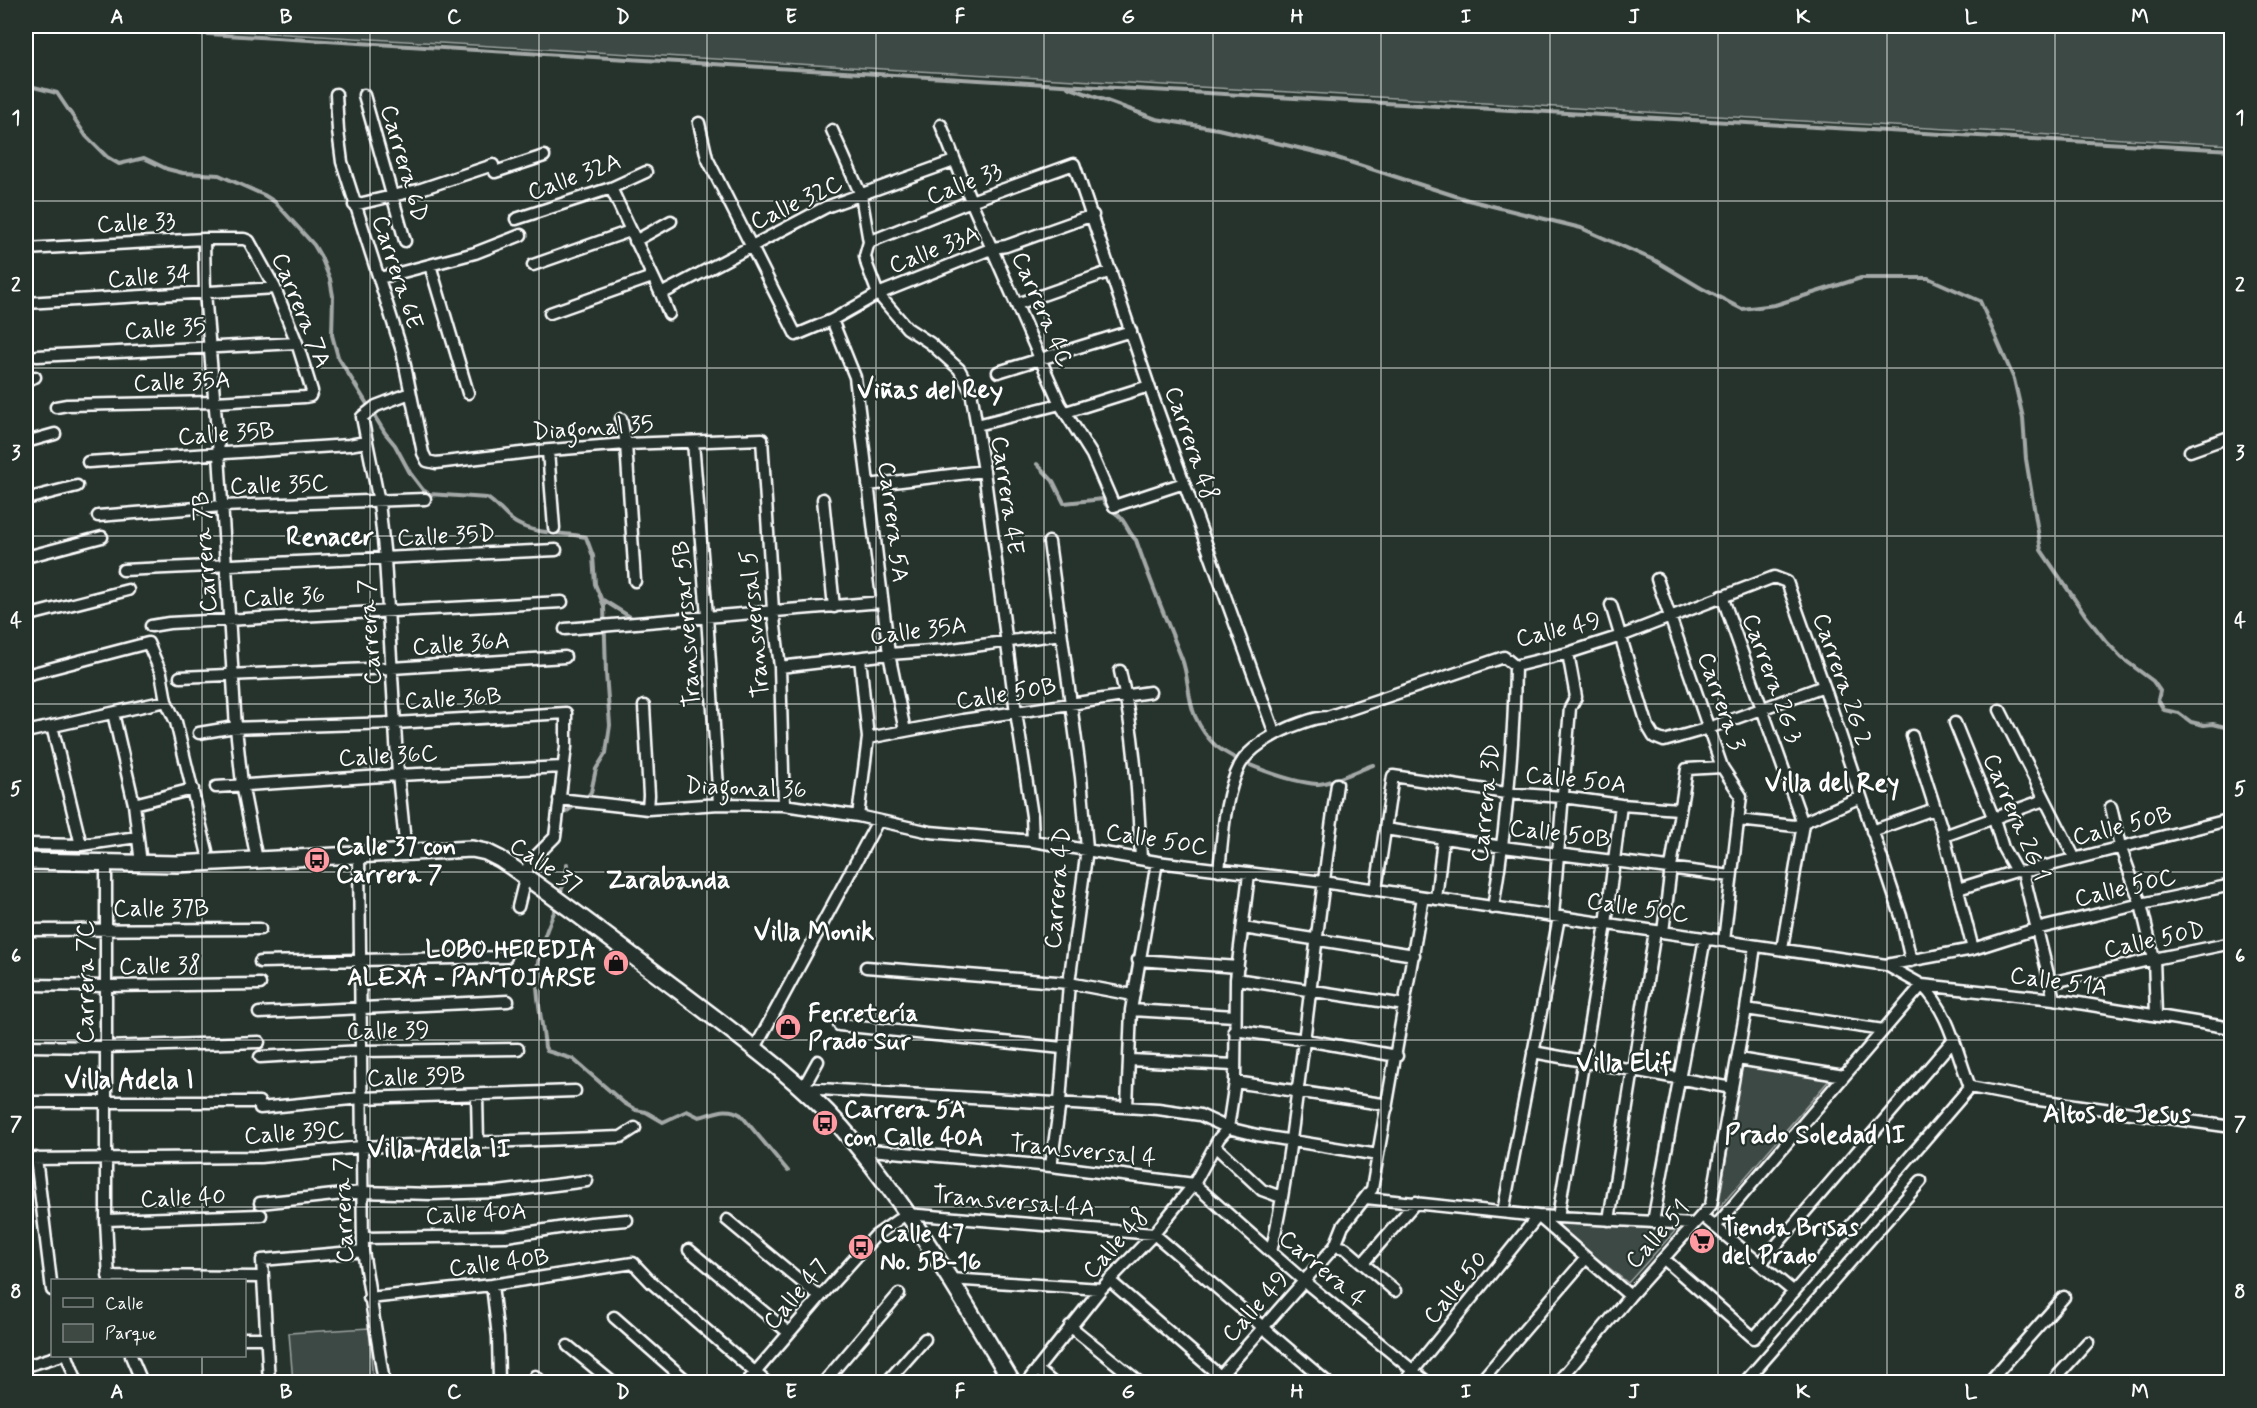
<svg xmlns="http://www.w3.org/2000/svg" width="2257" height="1408" font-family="Mynerve,sans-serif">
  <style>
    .green { fill: #3e4944; stroke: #9ea4a2; stroke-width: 1.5 }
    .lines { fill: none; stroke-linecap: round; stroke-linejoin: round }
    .stream { stroke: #a4a9a7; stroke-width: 4 }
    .street-casing { stroke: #fff; stroke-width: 15 }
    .secondary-casing { stroke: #fff; stroke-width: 20 }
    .street { stroke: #26332d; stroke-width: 10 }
    .secondary { stroke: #26332d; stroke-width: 15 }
    .grid { fill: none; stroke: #fff; stroke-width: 1.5; stroke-opacity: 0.55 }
    .labels { text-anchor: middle; stroke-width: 4.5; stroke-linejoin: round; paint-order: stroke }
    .street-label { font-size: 24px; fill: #fff; stroke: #26332d }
    .poi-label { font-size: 24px; font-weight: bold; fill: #fff; stroke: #26332d; text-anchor: start }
    .neighbourhood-label { font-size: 26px; font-weight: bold; fill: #fff; stroke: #26332d }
    .neatline { fill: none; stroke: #fff; stroke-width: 2 }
    .grid-label { font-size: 20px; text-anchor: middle; font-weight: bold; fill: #fff }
  </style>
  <rect width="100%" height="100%" fill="#26332d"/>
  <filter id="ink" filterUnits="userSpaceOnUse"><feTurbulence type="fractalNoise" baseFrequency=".0167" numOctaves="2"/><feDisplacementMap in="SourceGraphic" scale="12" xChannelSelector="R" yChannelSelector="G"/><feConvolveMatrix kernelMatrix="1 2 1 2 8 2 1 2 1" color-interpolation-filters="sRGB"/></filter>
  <g filter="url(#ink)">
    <path class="green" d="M148,26h2083v119l-1174,-66z
      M1742,1064l88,15 -112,130z
      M1553,1223l123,7 -48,53z
      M369,1328l4,54h-80l-4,-49z"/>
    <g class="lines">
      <path class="stream" d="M76,26l986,59 1170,65
        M26,85l31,8 29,43 21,21 12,7 25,-6 23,11 16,4 36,2 45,20 11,7 39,43 7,12 9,22 3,17 -1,39 6,22 47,76 10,12 15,28 13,17 6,4 58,4c12,7 18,19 29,25 21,12 47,9 70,14l7,19 2,28 9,22 2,67 4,52 -4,28 -10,16 -5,23 -5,7
        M1068,87l88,32 62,10 110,26 140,45 113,28 75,33 45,27 41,21 33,-4 86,-27h67l52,23 34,78 9,39 3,41 15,91 45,66 19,24 17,18 31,23 7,10 -2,9 6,10 15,3 12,9 13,3 9,-1 16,4 3,-2
        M1037,464l16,17 11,22 39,-4c4,10 9,11 16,17 7,6 10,18 17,24 14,41 30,79 46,119 7,19 5,38 13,57 5,11 12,22 21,30 21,17 74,36 101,38 11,1 44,-15 56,-19
        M603,600l32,20
        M562,815l15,-11
        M560,894l6,-17 1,-13
        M555,910c-10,23 -19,46 -18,72 0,21 6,43 8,65l2,4 26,8 51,44 12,7 10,2 17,10 24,-11 12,6c15,-3 27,-12 42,-2l47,56"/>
      <g class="street-casing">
        <path id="street" d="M336,94l2,37 4,31 60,189 21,102 4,8 9,2 102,-12 88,-7 136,-5 11,171 7,57 4,138
          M364,95l41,146
          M699,123l8,35 89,177 36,-15 46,-26 115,-46 13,-2 87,-31
          M941,125l30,76 89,203 32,51 22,51 70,-23
          M832,130l29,65 8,47 -4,14 2,9 11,29 29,34 23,15 29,26 12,22 13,80 32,241 16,104 1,25
          M495,172l49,-16
          M611,188l50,106 8,20
          M354,205l64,-15 75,-25
          M516,219l95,-31 35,-16
          M204,239l1,54 14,161 17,274 6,56 15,76
          M635,241l36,-20
          M869,242l102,-41 103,-37 75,222 126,348
          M26,249l178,-10h40l5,2 26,47 22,55 15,48 -2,5 -5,1 -90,5 -148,3 -11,2
          M430,265l38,128
          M533,265l97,-34
          M380,278l95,-25 46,-18
          M661,294l165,-87 128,-46
          M26,303l249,-15
          M1017,304l94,-33
          M550,313l102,-36
          M832,320l23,57 34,277 16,77
          M37,356l260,-13
          M998,372l133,-41
          M26,380l9,-3
          M1066,412l83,-26
          M621,419l5,25 9,137
          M977,425l83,-21
          M26,442l29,-8
          M693,442l14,174 12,188
          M548,451l6,77
          M2190,451l42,-15
          M88,462l261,-17 17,-3
          M868,485l116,-14
          M26,499l51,-13
          M823,499l11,108
          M98,516l124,-10 203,-7
          M1049,542l32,235 6,72 -18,134 -9,119 -9,64
          M26,557l76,-20
          M123,570l433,-20
          M1657,579l65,188 19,29 -17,145
          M1722,596l81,228 -21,125
          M1611,605l37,122 6,10 10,4 45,-13 115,-42
          M26,616l102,-26
          M151,626l18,-3 393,-21
          M565,629l317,-27
          M780,667l109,-13 56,-4 116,-16
          M1120,671c15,62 18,125 21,188
          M26,675l122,-32 13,30 5,28 10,21 31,129
          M180,677l212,-9 173,-11
          M644,706l5,89 -1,14
          M2000,710l75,149
          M113,713l21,91 7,60
          M1955,723l39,96 9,29 13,23 7,1 31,127
          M52,726l29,119
          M26,732l140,-31
          M199,733l30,-5 166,-5 171,-10v34l-11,90 -26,26 -11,44
          M1912,736l32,100 29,113
          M868,738l95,-18 187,-28
          M216,787l182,-12 165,-8
          M559,799l89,10 71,-5 65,1 74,11 72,16 103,9 124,21 166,20 563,83 87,-16 63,-20 105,-25 91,-19
          M134,804l59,-15
          M2111,807l9,39 21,58 13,55 2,56
          M858,816l10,-78 -8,-80
          M1738,820l57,6 66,-29
          M1385,829l118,18 228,29
          M1872,831l62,-22
          M1944,836l100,-36
          M26,844l55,1 56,-8
          M406,852l-8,-77 -13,-216 -6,-57 -17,-85 14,-11 34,-13
          M359,854l4,397 21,131
          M106,864v356l3,60
          M1219,870c4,-34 5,-74 21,-105 9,-17 34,-31 51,-38 12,-4 23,-10 36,-10l177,-60 11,9 53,-13 53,-17 153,-59 13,5 37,104 77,230 10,45
          M2023,872l209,-53
          M1958,889l58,-18
          M1376,890l17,-114 113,17 57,4 58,8 58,4
          M1436,899l7,-60
          M1493,908c13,-80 21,-161 22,-242
          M1553,916l17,-208 6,-11 -8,-44
          M1243,928l171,27
          M26,930l234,-1
          M1663,932l8,-65 16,-98 35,-2
          M1138,960l100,7
          M260,962l246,-5
          M1886,965l36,20 132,14 178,29
          M866,967l203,16 64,12
          M1236,979l169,26
          M2050,983l104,-24 78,-16
          M26,985l81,1 153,-2
          M1746,1009l137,21
          M1131,1010l104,6
          M259,1013l249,-12
          M839,1025l223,23
          M1234,1030l72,10 91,16
          M26,1046l80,1 153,-5
          M754,1050l124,-229
          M1533,1052l199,36
          M260,1057l101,-6 157,-2
          M1738,1059l106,17
          M1130,1060l104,5
          M818,1061l-15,27 355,21 42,6 28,13 29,7 121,20
          M1235,1082l147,22 5,4
          M1970,1087l62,12 200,28
          M477,1095l1,49
          M26,1102h233
          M1127,1107l4,-97 26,-148
          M260,1108l101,-10 214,-7
          M1216,1147l46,43 19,7
          M859,1149l192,17 143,18 111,98 122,100
          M36,1158l16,132
          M26,1159l234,-2 101,-10 260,-10 14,-9
          M1366,1198l172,18 156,8
          M260,1203l102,-11 69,2 67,-2 89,-11
          M1503,1212l56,-295
          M1702,1216l92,76
          M1558,1217l48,-293 15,-119
          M106,1220l155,-5
          M727,1220l93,77
          M1609,1220l46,-289
          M1653,1222l52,-284
          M1715,1227l207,-242c28,28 34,66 48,102
          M363,1238l143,-2 85,-13 36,-3
          M1335,1246l10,2 50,43
          M689,1250l100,83
          M1271,1252c12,-52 19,-104 26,-157 14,-104 25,-208 40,-311
          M1664,1259l90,79 216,-251
          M1363,1263l53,-61
          M1761,1263l193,-224
          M108,1276l155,1
          M950,1279l151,10
          M1109,1280l118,102
          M492,1285l6,52 1,45
          M369,1298l123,-13 141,-22 19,20 114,99
          M614,1317l74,65
          M1070,1326l69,56
          M244,1338h22
          M568,1346l44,36
          M67,1356l10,26
          M131,1356l11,26
          M26,1366l33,-10
          M1038,1370l14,12
          M535,1376l7,6
          M269,1382l-7,-122 101,-9
          M747,1382l73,-85 55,-61 31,-22 248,20 173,148
          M824,1382l75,-88
          M887,1382l38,-43
          M1027,1382l74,-93 53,-55 40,-50 25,-46 9,-10 7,-46 1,-103 13,-105
          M1215,1382l120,-136 8,-20 29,-37 51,-292
          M1404,1382l134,-166 92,80
          M1480,1382l106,-124
          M1558,1382l72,-86 81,-91 35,-196 9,-63
          M1745,1382l176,-201
          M1989,1382l75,-85
          M2052,1382l36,-40"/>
      </g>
      <g class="secondary-casing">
        <path id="secondary" d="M26,861l151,3 295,-15 14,3 14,7c61,41 119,87 178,131 56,43 116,85 163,137 67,77 119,168 171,255"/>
      </g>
      <use href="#street" class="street"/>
      <use href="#secondary" class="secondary"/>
    </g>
  </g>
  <path class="grid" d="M202,26v1254M370,26v1356M539,26v1356M707,26v1356M876,26v1356M1044,26v1356M1213,26v1356M1381,26v1356M1550,26v1356M1718,26v1356M1887,26v1356M2055,26v1356M26,201h2206M26,368h2206M26,536h2206M26,704h2206M26,872h2206M26,1040h2206M26,1207h2206M202,1356v26"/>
  <defs>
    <g id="bus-disc" transform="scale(1.35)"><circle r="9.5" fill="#ff9aa2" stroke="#26332d"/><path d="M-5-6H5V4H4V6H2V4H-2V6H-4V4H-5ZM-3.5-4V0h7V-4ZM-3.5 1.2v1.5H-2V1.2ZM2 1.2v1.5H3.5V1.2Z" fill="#111"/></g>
    <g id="shop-disc" transform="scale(1.35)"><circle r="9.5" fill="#ff9aa2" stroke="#26332d"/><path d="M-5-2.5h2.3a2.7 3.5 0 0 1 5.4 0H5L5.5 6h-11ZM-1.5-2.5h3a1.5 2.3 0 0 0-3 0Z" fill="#111"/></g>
    <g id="supermarket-disc" transform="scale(1.35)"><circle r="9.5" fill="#ff9aa2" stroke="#26332d"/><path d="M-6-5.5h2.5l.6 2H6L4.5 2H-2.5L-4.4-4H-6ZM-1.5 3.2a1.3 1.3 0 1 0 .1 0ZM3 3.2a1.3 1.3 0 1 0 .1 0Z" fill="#111"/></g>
  </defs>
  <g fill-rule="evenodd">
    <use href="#bus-disc" x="317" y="860"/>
    <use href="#shop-disc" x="616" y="963"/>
    <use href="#shop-disc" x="788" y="1027"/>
    <use href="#bus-disc" x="825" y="1123"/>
    <use href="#supermarket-disc" x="1702" y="1241"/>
    <use href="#bus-disc" x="861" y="1247"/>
  </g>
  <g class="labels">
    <g class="street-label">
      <text transform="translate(405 163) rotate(74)" y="8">Carrera 6D</text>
      <text transform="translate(574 176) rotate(-20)" y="8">Calle 32A</text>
      <text transform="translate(964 183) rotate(-21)" y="8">Calle 33</text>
      <text transform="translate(796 202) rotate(-25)" y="8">Calle 32C</text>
      <text transform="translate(136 222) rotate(-3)" y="8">Calle 33</text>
      <text transform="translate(934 249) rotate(-21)" y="8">Calle 33A</text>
      <text transform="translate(398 272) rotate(72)" y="8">Carrera 6E</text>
      <text transform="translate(149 276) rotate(-4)" y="8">Calle 34</text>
      <text transform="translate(1043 309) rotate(67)" y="8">Carrera 4C</text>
      <text transform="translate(302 310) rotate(68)" y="8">Carrera 7A</text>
      <text transform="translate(165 328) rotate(-4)" y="8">Calle 35</text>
      <text transform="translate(182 381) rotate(-2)" y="8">Calle 35A</text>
      <text transform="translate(593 427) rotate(-4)" y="8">Diagonal 35</text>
      <text transform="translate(226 433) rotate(-4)" y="8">Calle 35B</text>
      <text transform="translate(1192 443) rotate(71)" y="8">Carrera 48</text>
      <text transform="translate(279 484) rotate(-2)" y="8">Calle 35C</text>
      <text transform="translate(1008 495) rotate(82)" y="8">Carrera 4E</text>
      <text transform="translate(894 522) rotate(83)" y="8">Carrera 5A</text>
      <text transform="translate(446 535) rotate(-3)" y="8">Calle 35D</text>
      <text transform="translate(204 552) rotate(-94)" y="8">Carrera 7B</text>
      <text transform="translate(284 596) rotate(-3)" y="8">Calle 36</text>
      <text transform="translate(686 624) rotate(-94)" y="8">Transversar 5B</text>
      <text transform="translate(754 624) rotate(-95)" y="8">Transversal 5</text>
      <text transform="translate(1558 629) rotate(-13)" y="8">Calle 49</text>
      <text transform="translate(918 630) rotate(-7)" y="8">Calle 35A</text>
      <text transform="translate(369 632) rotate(-94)" y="8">Carrera 7</text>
      <text transform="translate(461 643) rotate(-4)" y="8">Calle 36A</text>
      <text transform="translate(1773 678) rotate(70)" y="8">Carrera 2G 3</text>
      <text transform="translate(1843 679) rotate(71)" y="8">Carrera 2G 2</text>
      <text transform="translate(1006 693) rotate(-9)" y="8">Calle 50B</text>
      <text transform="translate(453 698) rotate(-3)" y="8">Calle 36B</text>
      <text transform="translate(1722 701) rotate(71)" y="8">Carrera 3</text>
      <text transform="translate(388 755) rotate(-3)" y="8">Calle 36C</text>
      <text transform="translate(1576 779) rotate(6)" y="8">Calle 50A</text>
      <text transform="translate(746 787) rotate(2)" y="8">Diagonal 36</text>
      <text transform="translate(1485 803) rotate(-84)" y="8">Carrera 3D</text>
      <text transform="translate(2017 817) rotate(67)" y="8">Carrera 2G 1</text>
      <text transform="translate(2122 825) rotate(-14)" y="8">Calle 50B</text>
      <text transform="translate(1560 833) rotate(7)" y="8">Calle 50B</text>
      <text transform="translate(1157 839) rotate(9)" y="8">Calle 50C</text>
      <text transform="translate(546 865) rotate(34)" y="8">Calle 37</text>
      <text transform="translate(2125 887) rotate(-13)" y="8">Calle 50C</text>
      <text transform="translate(1057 888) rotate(-85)" y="8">Carrera 4D</text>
      <text transform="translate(1638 907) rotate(8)" y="8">Calle 50C</text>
      <text x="161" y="916">Calle 37B</text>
      <text transform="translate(2154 939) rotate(-12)" y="8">Calle 50D</text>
      <text transform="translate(160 965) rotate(-1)" y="8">Calle 38</text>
      <text transform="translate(2059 981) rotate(8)" y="8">Calle 51A</text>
      <text transform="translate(85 982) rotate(-90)" y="8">Carrera 7C</text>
      <text transform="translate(388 1030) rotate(-1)" y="8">Calle 39</text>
      <text transform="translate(416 1076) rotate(-2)" y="8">Calle 39B</text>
      <text transform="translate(294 1132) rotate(-4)" y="8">Calle 39C</text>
      <text transform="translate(1083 1150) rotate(6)" y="8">Transversal 4</text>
      <text transform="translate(183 1197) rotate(-2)" y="8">Calle 40</text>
      <text transform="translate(1014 1201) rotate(5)" y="8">Transversal 4A</text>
      <text transform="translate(343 1210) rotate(-92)" y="8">Carrera 7</text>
      <text transform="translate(476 1213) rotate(-3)" y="8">Calle 40A</text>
      <text transform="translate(1657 1234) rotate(-48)" y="8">Calle 51</text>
      <text transform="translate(1115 1243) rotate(-48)" y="8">Calle 48</text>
      <text transform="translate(499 1262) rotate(-7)" y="8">Calle 40B</text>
      <text transform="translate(1323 1268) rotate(40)" y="8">Carrera 4</text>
      <text transform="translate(1455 1287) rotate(-51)" y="8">Calle 50</text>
      <text transform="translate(795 1294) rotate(-49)" y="8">Calle 47</text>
      <text transform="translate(1255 1306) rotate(-48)" y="8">Calle 49</text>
    </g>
    <g class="poi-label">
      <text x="336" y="854">Calle 37 con<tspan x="336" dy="28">Carrera 7</tspan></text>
      <text x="596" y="957" text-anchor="end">LOBO HEREDIA<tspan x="596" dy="28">ALEXA - PANTOJARSE</tspan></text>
      <text x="808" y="1021">Ferretería<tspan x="808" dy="28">Prado Sur</tspan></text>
      <text x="844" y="1117">Carrera 5A<tspan x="844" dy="28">con Calle 40A</tspan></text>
      <text x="1722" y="1235">Tienda Brisas<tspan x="1722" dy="28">del Prado</tspan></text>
      <text x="880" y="1241">Calle 47<tspan x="880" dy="28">No. 5B-16</tspan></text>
    </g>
    <g class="neighbourhood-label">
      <text x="930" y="398">Viñas del Rey</text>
      <text x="330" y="545">Renacer</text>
      <text x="1832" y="791">Villa del Rey</text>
      <text x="668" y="888">Zarabanda</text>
      <text x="814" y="940">Villa Monik</text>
      <text x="1624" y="1071">Villa Elif</text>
      <text x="129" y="1088">Villa Adela I</text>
      <text x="2117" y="1122">Altos de Jesus</text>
      <text x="1815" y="1143">Prado Soledad II</text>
      <text x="439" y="1157">Villa Adela II</text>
    </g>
  </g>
  <rect width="2257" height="1408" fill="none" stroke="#26332d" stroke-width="66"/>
  <rect x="51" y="1279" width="195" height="78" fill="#26332d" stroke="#7d8581" stroke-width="1.5"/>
  <rect x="63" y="1298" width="30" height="9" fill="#26332d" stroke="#7d8581" stroke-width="1.5"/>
  <text x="105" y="1309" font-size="18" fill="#ffffff">Calle</text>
  <rect x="63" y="1324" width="30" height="18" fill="#3e4944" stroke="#7d8581" stroke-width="1.5"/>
  <text x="105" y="1339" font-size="18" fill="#ffffff">Parque</text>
  <rect x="33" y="33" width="2191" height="1342" class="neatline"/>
  <g class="grid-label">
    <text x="117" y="23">A</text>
    <text x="286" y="23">B</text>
    <text x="454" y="23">C</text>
    <text x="623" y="23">D</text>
    <text x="791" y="23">E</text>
    <text x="960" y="23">F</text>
    <text x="1128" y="23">G</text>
    <text x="1297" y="23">H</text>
    <text x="1466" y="23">I</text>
    <text x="1634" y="23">J</text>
    <text x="1803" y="23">K</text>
    <text x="1971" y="23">L</text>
    <text x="2140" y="23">M</text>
    <text x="16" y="124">1</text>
    <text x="2240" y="124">1</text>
    <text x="16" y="291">2</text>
    <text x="2240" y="291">2</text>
    <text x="16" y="459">3</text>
    <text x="2240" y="459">3</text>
    <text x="16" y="627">4</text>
    <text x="2240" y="627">4</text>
    <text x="16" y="795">5</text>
    <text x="2240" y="795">5</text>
    <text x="16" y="962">6</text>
    <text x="2240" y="962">6</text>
    <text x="16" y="1130">7</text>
    <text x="2240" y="1130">7</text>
    <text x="16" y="1298">8</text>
    <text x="2240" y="1298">8</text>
    <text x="117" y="1398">A</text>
    <text x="286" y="1398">B</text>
    <text x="454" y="1398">C</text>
    <text x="623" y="1398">D</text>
    <text x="791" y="1398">E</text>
    <text x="960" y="1398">F</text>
    <text x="1128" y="1398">G</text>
    <text x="1297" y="1398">H</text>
    <text x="1466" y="1398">I</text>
    <text x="1634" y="1398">J</text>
    <text x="1803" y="1398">K</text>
    <text x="1971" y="1398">L</text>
    <text x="2140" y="1398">M</text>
  </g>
</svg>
